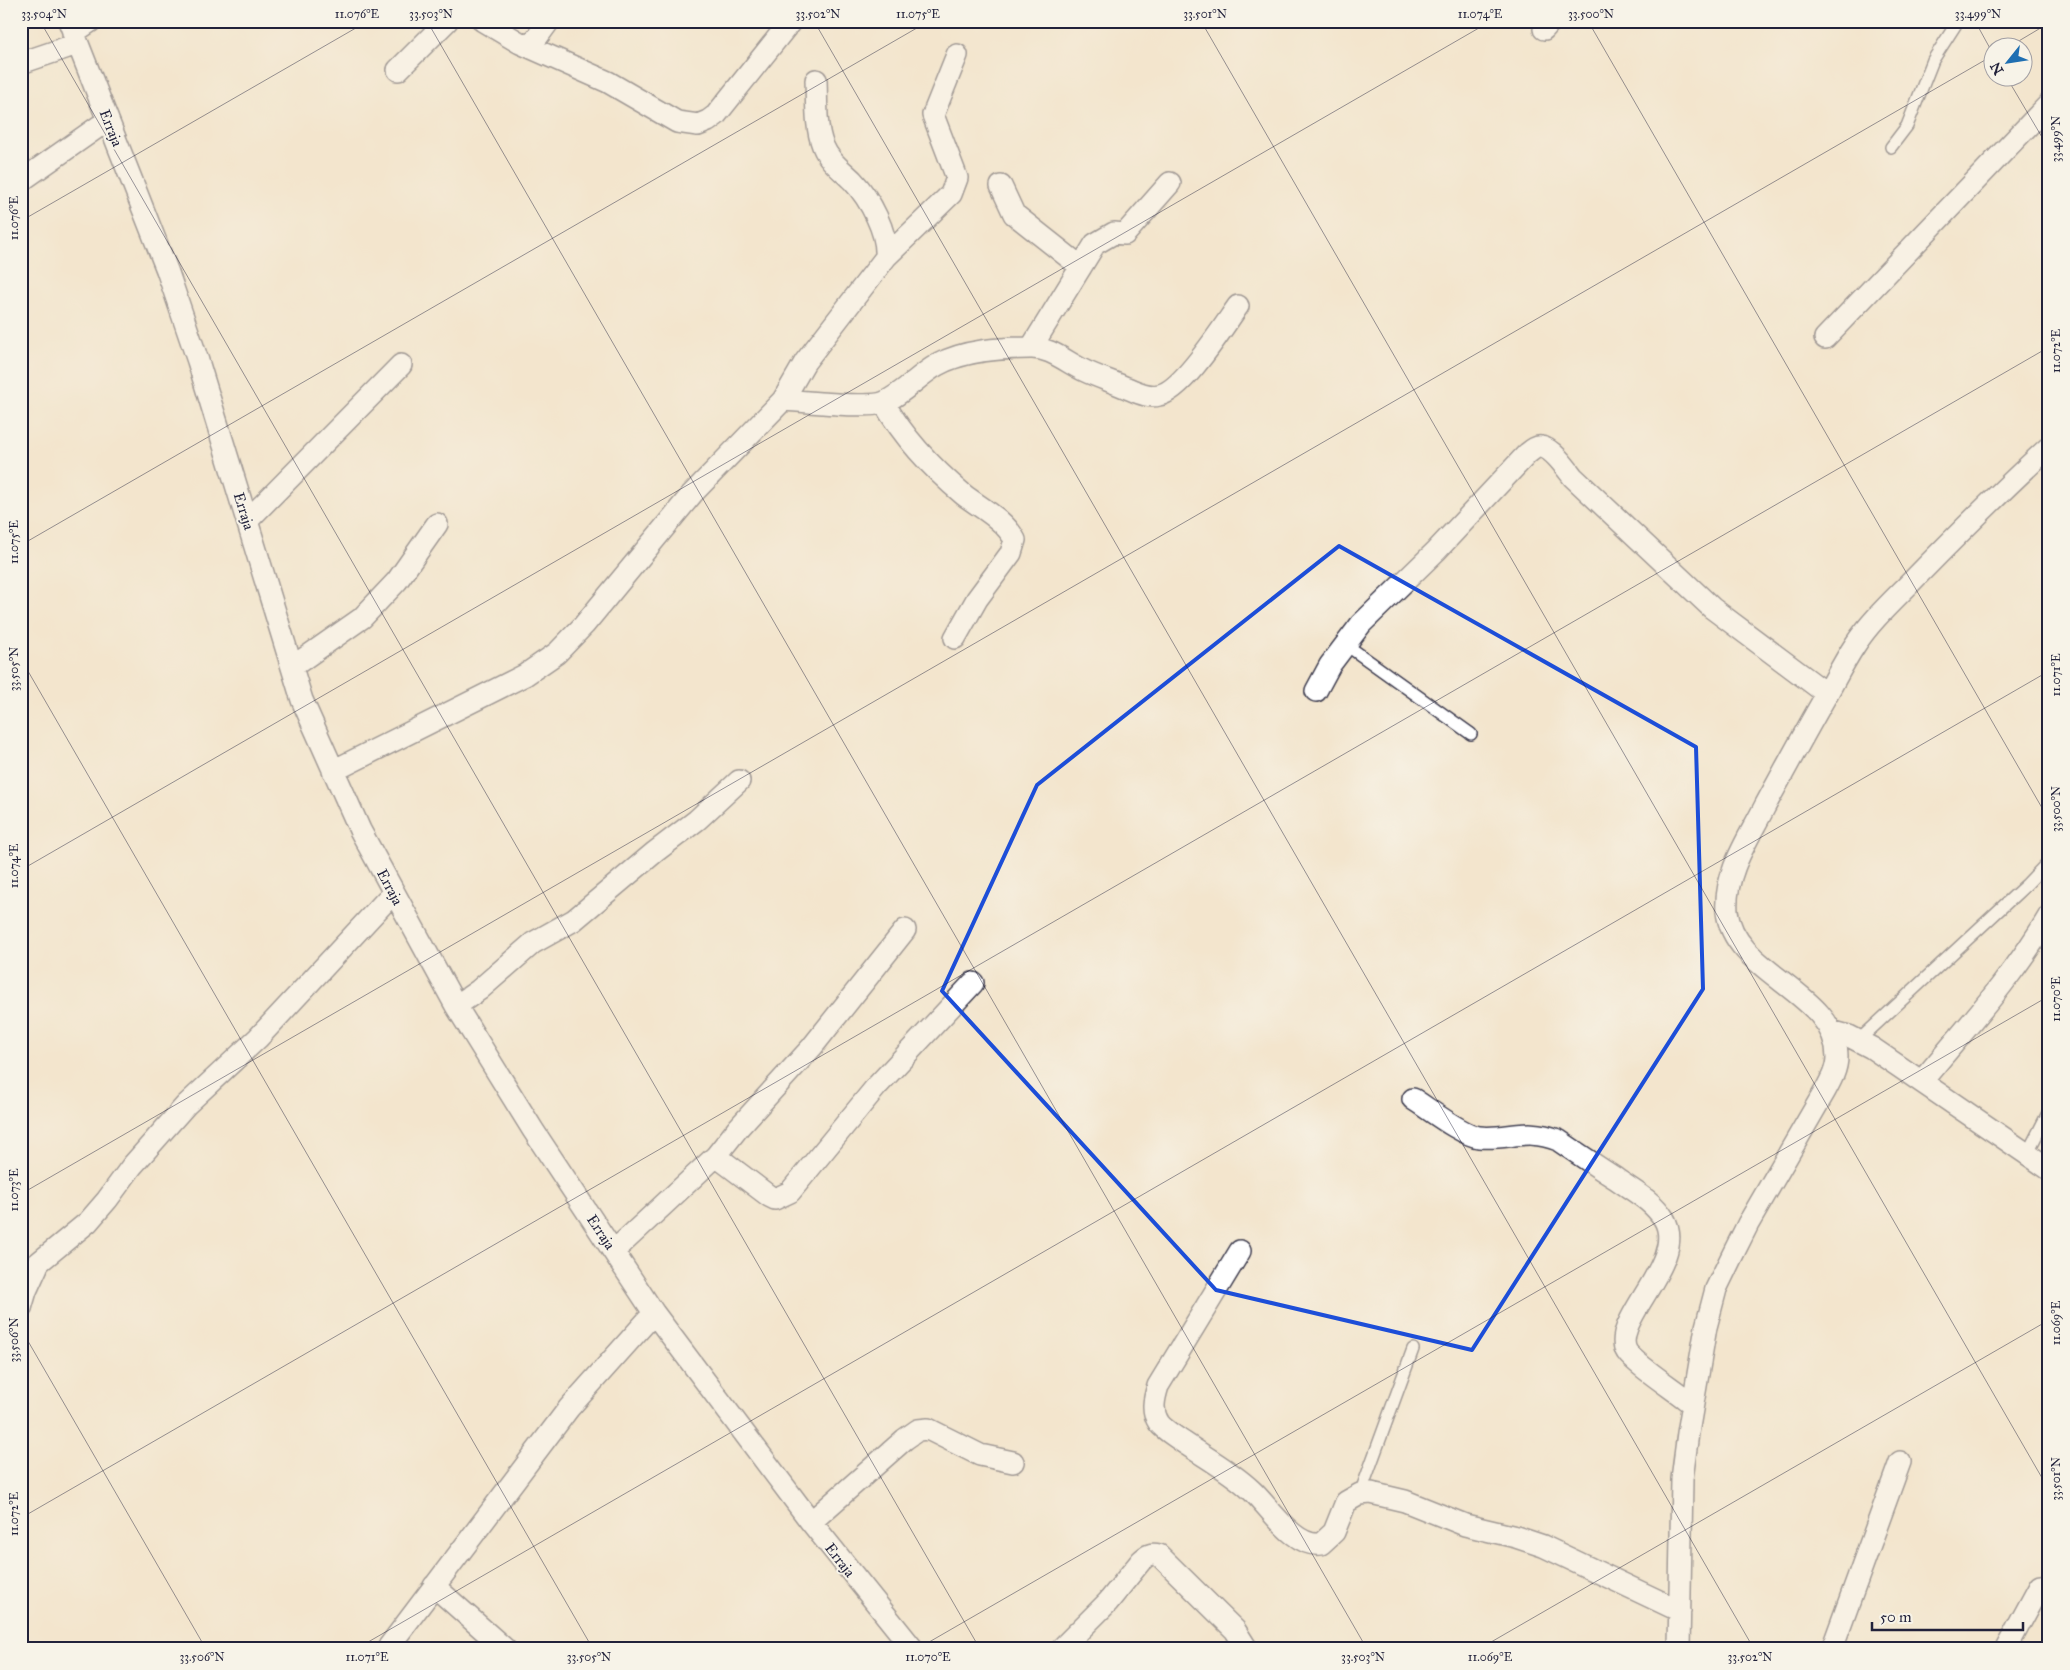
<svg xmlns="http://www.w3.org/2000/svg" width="2070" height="1670" font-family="'IM FELL Great Primer',serif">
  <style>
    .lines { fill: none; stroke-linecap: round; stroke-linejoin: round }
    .service-casing { stroke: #413f51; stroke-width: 14 }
    .minor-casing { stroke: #413f51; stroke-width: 24 }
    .service { stroke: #fff; stroke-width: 11 }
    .minor { stroke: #fff; stroke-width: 21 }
    .marked { fill: none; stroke: #1d4ed8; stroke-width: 4; stroke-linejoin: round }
    .ticks { fill: none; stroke: #22223b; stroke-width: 1; stroke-opacity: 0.45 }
    .labels { text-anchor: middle; stroke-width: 4; stroke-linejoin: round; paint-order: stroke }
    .street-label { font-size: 15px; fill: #22223b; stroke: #f7f3e8 }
    .neatline { fill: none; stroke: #22223b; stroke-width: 2 }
    .ticks-label { font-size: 12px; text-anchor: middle; fill: #22223b }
  </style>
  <rect width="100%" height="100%" fill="#f7f3e8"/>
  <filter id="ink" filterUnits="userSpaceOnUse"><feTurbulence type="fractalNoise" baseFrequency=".02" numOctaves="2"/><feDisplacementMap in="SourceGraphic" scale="10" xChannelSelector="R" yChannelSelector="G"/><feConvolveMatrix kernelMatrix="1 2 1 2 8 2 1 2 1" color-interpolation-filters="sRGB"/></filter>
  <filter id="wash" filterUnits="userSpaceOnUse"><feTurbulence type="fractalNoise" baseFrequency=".0096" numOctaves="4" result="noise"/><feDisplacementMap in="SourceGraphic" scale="20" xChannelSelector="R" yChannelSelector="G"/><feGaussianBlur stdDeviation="1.12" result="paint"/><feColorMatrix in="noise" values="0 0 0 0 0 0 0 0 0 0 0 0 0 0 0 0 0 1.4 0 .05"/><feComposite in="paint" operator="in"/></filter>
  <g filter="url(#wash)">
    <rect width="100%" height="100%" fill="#f3e5cd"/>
  </g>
  <g filter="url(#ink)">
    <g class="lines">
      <g class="service-casing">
        <path id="service" d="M1891,147l16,-21 26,-66 25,-39
          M1345,644l126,90
          M1859,1040l167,-155 23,-24
          M2027,1154l22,-43
          M1360,1494l53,-145"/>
      </g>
      <g class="minor-casing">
        <path id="minor" d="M69,21l98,249 31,91 104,339 58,130 96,176 77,124 121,183 157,209 102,127
          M483,21l37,22 88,39 69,40 21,3 10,-4 8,-6 75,-94
          M1544,29l7,-8
          M73,33l18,-12
          M530,47l19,-26
          M21,63l56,-19
          M398,70l49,-49
          M21,181l87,-61
          M1001,186l13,28 67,53
          M886,257l65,-63 6,-16 -24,-63 24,-60
          M1825,338l224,-234
          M1031,348l64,-104 19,-11 11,1 45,-51
          M783,400l22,-38 81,-105c2,-24 -16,-58 -33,-76 -11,-11 -24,-20 -30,-35 -8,-20 -6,-45 -7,-66
          M884,403c20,35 49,66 80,92 17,13 41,25 51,45l-4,13 -34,46 -22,39
          M247,521l154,-156
          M292,667l70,-49 35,-37 40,-57
          M1316,691l14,-26 31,-41 75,-73 91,-97c4,-3 9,-8 14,-7 11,1 26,22 32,30l139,131 115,86
          M333,771l192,-96 32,-22 27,-28 108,-131 91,-94c19,1 88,9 102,2 19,-9 34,-27 52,-37 27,-15 63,-17 93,-17 20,-1 36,14 55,23 13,6 28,11 42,17 10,4 21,10 32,7 24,-4 64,-68 79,-89
          M456,1006l23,-16 54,-47 41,-23 81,-68 42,-32 42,-39
          M1831,1031l18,5 23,12 177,121
          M1922,1081c44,-53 92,-105 127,-165
          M1413,1099c16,10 49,36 66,38 30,3 47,-10 79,3 19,13 38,26 57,38 18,13 37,22 49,41 25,42 -56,103 -37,133 9,13 51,40 65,52
          M716,1156l53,40 6,3 15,-7 86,-105 97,-104
          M614,1251l102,-95 23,-29 73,-80 93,-117
          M1240,1251l-82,135c-4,13 -7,25 1,37 5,7 16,13 24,19 22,15 48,29 68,48 18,16 43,58 70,54l13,-12 12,-30 14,-8 11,-1 34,8 60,24 51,12 27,9 137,65
          M21,1277l67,-55 19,-22 25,-34 54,-61 72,-67 135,-145
          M21,1308l5,-17 11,-24
          M811,1522l94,-83 13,-9 10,-1 52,26 33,7
          M434,1586l71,63
          M387,1649l182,-241 85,-95
          M1061,1649l47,-47 33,-41c6,-6 10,-8 18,-6l76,75 12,19
          M1679,1649l3,-170 6,-46 18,-106 10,-38 16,-33 16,-32 77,-133c6,-11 12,-22 12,-34 0,-65 -104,-83 -110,-146 -3,-38 22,-73 38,-105 19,-35 38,-70 58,-105 11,-19 20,-38 32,-56 16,-25 41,-47 62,-69 43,-44 86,-87 132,-129
          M1832,1649l68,-187
          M2006,1649l34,-63"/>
      </g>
      <use href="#service" class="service"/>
      <use href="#minor" class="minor"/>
    </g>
  </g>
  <path d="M0 0H2070V1670H0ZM1339,546l357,201 7,242 -231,361 -256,-60 -274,-299 95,-206z" fill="#f3e5cd" fill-opacity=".55" fill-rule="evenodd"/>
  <path class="marked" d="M1339,546l357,201 7,242 -231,361 -256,-60 -274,-299 95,-206z"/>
  <path class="ticks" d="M40,21l940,1628M427,21l940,1628M814,21l940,1628M1201,21l848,1469M1588,21l461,799M1975,21l17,31M2007,48l42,-25M2007,78l42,71M21,221l347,-200M21,545l908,-524M21,659l572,990M21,870l1470,-849M21,1194l1971,-1138M21,1329l185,320M21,1518l2028,-1171M356,1649l1693,-978M917,1649l1132,-653M1479,1649l570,-329M2040,1649l9,-5"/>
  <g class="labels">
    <g class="street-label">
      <text transform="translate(111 128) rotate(68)" y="5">Erraja</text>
      <text transform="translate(244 511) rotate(73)" y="5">Erraja</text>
      <text transform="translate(390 887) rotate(62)" y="5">Erraja</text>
      <text transform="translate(601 1232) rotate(56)" y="5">Erraja</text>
      <text transform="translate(840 1560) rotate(52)" y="5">Erraja</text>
    </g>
  </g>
  <rect width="2070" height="1670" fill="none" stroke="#f7f3e8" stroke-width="55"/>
  <g transform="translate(2008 62) rotate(240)"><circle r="24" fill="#f7f3e8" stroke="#a29fa3"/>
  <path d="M0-4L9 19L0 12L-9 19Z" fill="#1f6fb2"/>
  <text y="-8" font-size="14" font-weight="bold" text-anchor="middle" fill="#22223b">N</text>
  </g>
  <path d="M1872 1622v8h151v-8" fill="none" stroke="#22223b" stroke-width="2.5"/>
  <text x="1880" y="1622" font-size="15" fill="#22223b" stroke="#f7f3e8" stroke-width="4" paint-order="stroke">50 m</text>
  <rect x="28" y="28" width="2014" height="1614" class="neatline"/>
  <g class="ticks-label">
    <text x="44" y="18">33.504°N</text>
    <text x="357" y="18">11.076°E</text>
    <text x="431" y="18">33.503°N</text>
    <text x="818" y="18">33.502°N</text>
    <text x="918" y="18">11.075°E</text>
    <text x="1205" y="18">33.501°N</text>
    <text x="1480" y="18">11.074°E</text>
    <text x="1591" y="18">33.500°N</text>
    <text x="1978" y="18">33.499°N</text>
    <text transform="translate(2056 139) rotate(-90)" y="4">33.499°N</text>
    <text transform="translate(14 218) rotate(-90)" y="4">11.076°E</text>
    <text transform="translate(2056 351) rotate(-90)" y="4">11.072°E</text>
    <text transform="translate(14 542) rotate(-90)" y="4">11.075°E</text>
    <text transform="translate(14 669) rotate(-90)" y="4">33.505°N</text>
    <text transform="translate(2056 675) rotate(-90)" y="4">11.071°E</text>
    <text transform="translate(2056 809) rotate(-90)" y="4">33.500°N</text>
    <text transform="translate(14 866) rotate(-90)" y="4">11.074°E</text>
    <text transform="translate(2056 999) rotate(-90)" y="4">11.070°E</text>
    <text transform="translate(14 1190) rotate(-90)" y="4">11.073°E</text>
    <text transform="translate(2056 1323) rotate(-90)" y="4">11.069°E</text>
    <text transform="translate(14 1340) rotate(-90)" y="4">33.506°N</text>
    <text transform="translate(2056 1479) rotate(-90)" y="4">33.501°N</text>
    <text transform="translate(14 1514) rotate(-90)" y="4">11.072°E</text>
    <text x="202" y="1661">33.506°N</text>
    <text x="367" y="1661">11.071°E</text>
    <text x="589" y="1661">33.505°N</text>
    <text x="928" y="1661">11.070°E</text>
    <text x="1363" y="1661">33.503°N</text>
    <text x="1490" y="1661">11.069°E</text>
    <text x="1750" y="1661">33.502°N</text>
  </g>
</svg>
